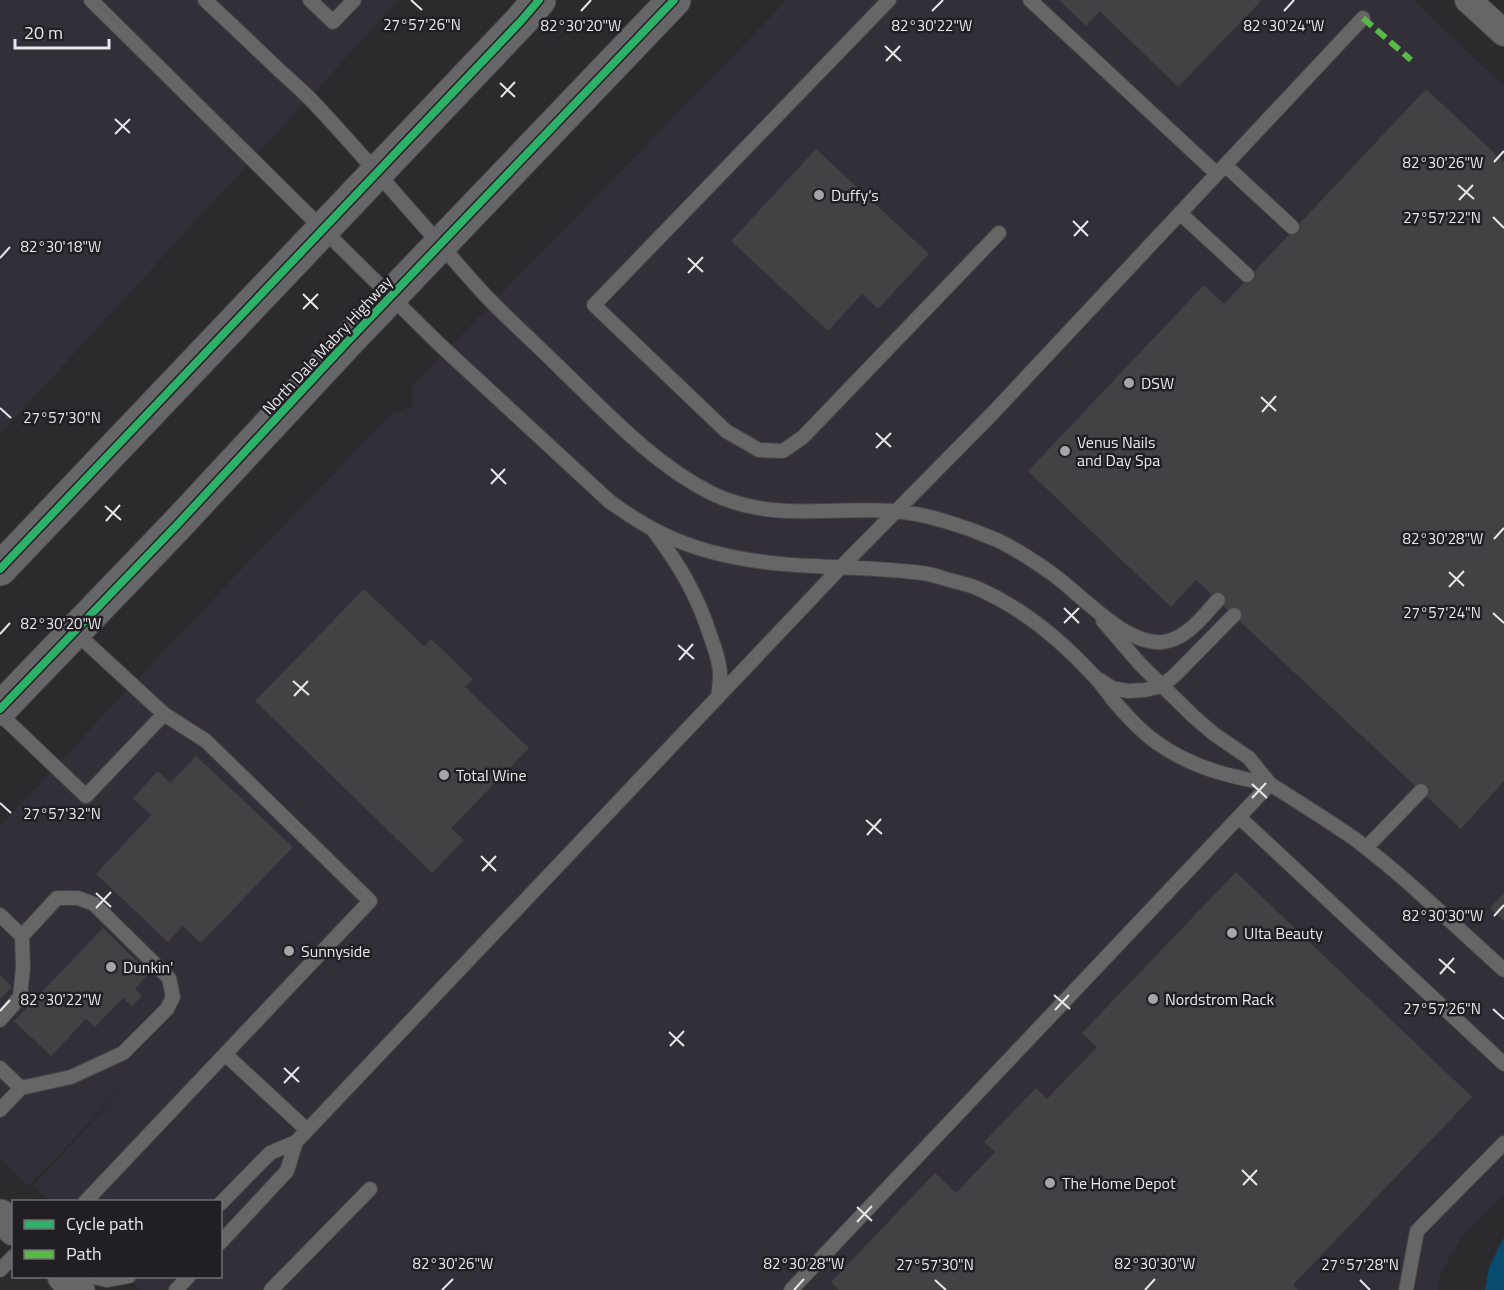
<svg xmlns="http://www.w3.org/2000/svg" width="1504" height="1290" font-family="'Titillium Web',sans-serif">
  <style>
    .built { fill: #332f39 }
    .water { fill: #074b6f }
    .building { fill: #424144 }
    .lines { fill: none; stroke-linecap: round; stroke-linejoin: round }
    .service-casing { stroke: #454547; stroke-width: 16 }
    .minor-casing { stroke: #454547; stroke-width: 28 }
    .tertiary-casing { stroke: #454547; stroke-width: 35 }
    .primary-casing { stroke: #454547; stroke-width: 35 }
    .service { stroke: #666; stroke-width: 14 }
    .minor { stroke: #666; stroke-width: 26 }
    .tertiary { stroke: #666; stroke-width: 33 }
    .primary { stroke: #666668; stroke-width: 33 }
    .quiet { stroke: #58b947; stroke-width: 6; stroke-dasharray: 12 6; stroke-linecap: butt }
    .cycleway-casing { stroke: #211f24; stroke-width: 11 }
    .cycleway { stroke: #2db169; stroke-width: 8 }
    .ticks { fill: none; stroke: #e8e7ea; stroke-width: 2 }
    .poi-dot { fill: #a6a5a8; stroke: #211f24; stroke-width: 2 }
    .labels { text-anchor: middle; stroke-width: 5; stroke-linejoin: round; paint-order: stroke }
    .poi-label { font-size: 16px; fill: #e8e7ea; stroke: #211f24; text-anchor: start }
    .street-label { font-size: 16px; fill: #e8e7ea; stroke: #211f24 }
    .ticks-label { font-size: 15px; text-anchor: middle; fill: #e8e7ea; stroke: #211f24; stroke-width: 5; stroke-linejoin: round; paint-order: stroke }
  </style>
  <rect width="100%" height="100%" fill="#2b2a2d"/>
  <path class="built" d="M0,0h399l-399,434z
    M787,0h626l91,86v1109l-42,42 -22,37 -2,16h-1297l-13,-13 92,-1v-74l-170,-1 -17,-15 120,-130 -124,130 -29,-28v-332l171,-183 219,-228 22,-9 -1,-19z"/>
  <path class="water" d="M1504,1237v53h-19l4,-23z"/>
  <path class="building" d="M1059,0h203l-84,87 -78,-76 -14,15z
    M1426,89l78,73v619l-43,48 -265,-249 -25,27 -143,-136 176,-186 20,19z
    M816,149l113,105 -51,55 -16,-15 -34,37 -97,-90z
    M364,589l60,57 7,-7 42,40 -8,8 64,61 -78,80 13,12 -32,33 -177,-172z
    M196,756l97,91 -92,96 -18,-17 -15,16 -72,-68 55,-59 -18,-17 25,-27 12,12z
    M1236,872l236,225 -179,188 5,5h-459l-8,-8 104,-109 21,20 39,-41 -11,-10 52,-54 11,11 50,-52 -15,-14z
    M1504,893v28l-14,-13z
    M103,928l46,45 -14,16 7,7 -10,10 -9,-8 -28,29 -9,-8 -35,37 -37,-35z
    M0,975l12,12 -12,12z"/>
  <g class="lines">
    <g class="service-casing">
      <path id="service" d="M91,0l348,344 170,157c18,13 37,26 58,35 45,21 96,28 146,30 36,2 73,2 109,7 10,1 20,5 31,8 8,2 18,4 26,8 45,20 82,51 115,87 7,7 13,16 20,25 12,14 26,30 42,41 36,26 72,34 114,42
        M205,0c25,23 50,47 74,70 13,12 26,23 37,35 42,45 82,92 123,138 16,18 31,36 47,53 23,24 49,47 73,71 47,45 93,96 152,126 59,29 119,14 182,18 32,2 74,16 104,29 19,9 37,21 54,33 29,20 74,73 112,69 24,-3 40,-26 55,-42
        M310,0l23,22 21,-22
        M889,0l-295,305 132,126 33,19 24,1 20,-14 196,-204
        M1030,0l187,174
        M1225,165l67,62
        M1180,213l67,62
        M654,531c26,35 44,65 57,107 4,11 9,24 9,36 0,8 -1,16 -2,23
        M1103,621l37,43 53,52 21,18 35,24 21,26 55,35 30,20 30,24 27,23 92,84
        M74,631l90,83 42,27 164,160 -285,301
        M1100,680l12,8 16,3 17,-1 17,-4 14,-12 58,-59
        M0,714l86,82 78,-82
        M1239,817l265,247
        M1366,848l55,-57
        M0,915l22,21
        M0,1020l20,-23 3,-29 -1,-32 35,-38h21l16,6 75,74 4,19 -6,12 -44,44 -52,24 -50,11
        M225,1054l82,76
        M0,1068l21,20 -21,22
        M220,1204l50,-51 26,-11 546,-576 148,-150 373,-398
        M220,1243l67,-72 9,-29
        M0,1270l14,-14
        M89,1276l18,4 22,-4
        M176,1290l13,-14
        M271,1290l99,-101
        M791,1290l479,-506
        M1406,1290l11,-59 87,-88"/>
    </g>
    <g class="minor-casing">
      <path id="minor" d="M1468,0l36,33"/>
    </g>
    <g class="tertiary-casing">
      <path id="tertiary" d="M0,1216l14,13
        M64,1276l14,14"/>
    </g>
    <g class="primary-casing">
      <path id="primary" d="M0,569l521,-548 18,-21
        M0,709l176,-183 171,-184 327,-342"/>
    </g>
    <use href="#service" class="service"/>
    <use href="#minor" class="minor"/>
    <use href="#tertiary" class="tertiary"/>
    <use href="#primary" class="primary"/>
    <path class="quiet" d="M1363,18l48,42"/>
    <g class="cycleway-casing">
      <path id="cycleway" d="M0,569l521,-548 18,-21
        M0,709l176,-183 171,-184 327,-342"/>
    </g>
    <use href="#cycleway" class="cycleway"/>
  </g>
  <path class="ticks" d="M411,0l11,10M581,11l10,-11M932,11l11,-11M1284,11l10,-11M885,46l16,15M886,61l14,-15M500,83l15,14M501,97l14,-15M115,119l15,14M115,134l15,-15M1494,162l10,-11M1458,185l16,14M1459,200l14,-15M1493,217l11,11M1073,221l15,15M1074,236l14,-15M0,258l10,-11M688,258l15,14M688,273l15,-16M303,294l15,15M303,309l15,-15M1261,397l15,14M0,408l11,10M1262,412l14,-16M876,433l15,14M876,448l15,-15M491,469l15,15M491,484l14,-15M105,506l16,14M106,521l14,-16M1494,539l10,-11M1449,572l15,14M1449,587l15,-16M1064,608l15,15M1493,613l11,10M1064,623l15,-15M0,634l10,-11M678,645l16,14M679,660l14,-16M293,681l16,14M294,696l14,-15M1252,784l15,14M1252,798l14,-15M0,803l11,10M866,820l16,14M867,835l14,-16M481,856l15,15M482,871l14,-15M96,893l15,14M96,908l15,-16M1494,916l10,-11M1439,959l16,14M1440,974l14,-16M1054,995l16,14M1493,1009l11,10M1055,1010l14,-15M0,1011l10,-11M669,1032l15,14M670,1046l14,-15M284,1068l15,14M284,1083l15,-16M1242,1170l15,15M1243,1185l14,-15M857,1207l15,14M857,1222l15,-16M935,1280l11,10M1360,1280l10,10M442,1290l11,-11M794,1290l10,-11M1145,1290l10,-11"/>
  <g class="poi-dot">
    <circle cx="819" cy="195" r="6"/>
    <circle cx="1129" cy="383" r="6"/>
    <circle cx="1065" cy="451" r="6"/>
    <circle cx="444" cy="775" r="6"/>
    <circle cx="1232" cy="933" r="6"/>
    <circle cx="289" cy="951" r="6"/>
    <circle cx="111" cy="967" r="6"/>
    <circle cx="1153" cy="999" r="6"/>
    <circle cx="1050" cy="1183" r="6"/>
  </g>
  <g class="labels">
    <g class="poi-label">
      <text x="831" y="201">Duffy’s</text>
      <text x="1141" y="389">DSW</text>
      <text x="1077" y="448">Venus Nails<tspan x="1077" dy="18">and Day Spa</tspan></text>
      <text x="456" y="781">Total Wine</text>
      <text x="1244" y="939">Ulta Beauty</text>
      <text x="301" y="957">Sunnyside</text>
      <text x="123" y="973">Dunkin'</text>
      <text x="1165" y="1005">Nordstrom Rack</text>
      <text x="1062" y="1189">The Home Depot</text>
    </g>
    <g class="street-label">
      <text transform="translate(327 345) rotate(-47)" y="6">North Dale Mabry Highway</text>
    </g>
  </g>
  <g class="ticks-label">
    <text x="422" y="30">27°57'26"N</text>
    <text x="581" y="31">82°30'20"W</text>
    <text x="932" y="31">82°30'22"W</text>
    <text x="1284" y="31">82°30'24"W</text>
    <text x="1443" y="168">82°30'26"W</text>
    <text x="1442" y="223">27°57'22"N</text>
    <text x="61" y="252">82°30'18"W</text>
    <text x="62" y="423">27°57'30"N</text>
    <text x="1443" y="544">82°30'28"W</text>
    <text x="1442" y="618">27°57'24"N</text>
    <text x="61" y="629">82°30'20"W</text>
    <text x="62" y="819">27°57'32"N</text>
    <text x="1443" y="921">82°30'30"W</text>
    <text x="61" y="1005">82°30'22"W</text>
    <text x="1442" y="1014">27°57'26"N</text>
    <text x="453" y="1269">82°30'26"W</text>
    <text x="804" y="1269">82°30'28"W</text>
    <text x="1155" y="1269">82°30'30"W</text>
    <text x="935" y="1270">27°57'30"N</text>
    <text x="1360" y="1270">27°57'28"N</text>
  </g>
  <rect x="12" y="1200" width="210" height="78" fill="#211f24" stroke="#716f73" stroke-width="1.5"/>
  <rect x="24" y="1220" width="30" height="9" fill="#2db169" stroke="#716f73" stroke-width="1.5"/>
  <text x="66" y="1230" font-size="18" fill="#e8e7ea">Cycle path</text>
  <rect x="24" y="1250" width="30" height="9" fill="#58b947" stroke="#716f73" stroke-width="1.5"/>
  <text x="66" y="1260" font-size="18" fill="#e8e7ea">Path</text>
  <path d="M15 39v9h94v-9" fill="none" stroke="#e8e7ea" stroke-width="3"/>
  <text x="24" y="39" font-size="18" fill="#e8e7ea" stroke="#211f24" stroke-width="4.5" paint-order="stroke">20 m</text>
</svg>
